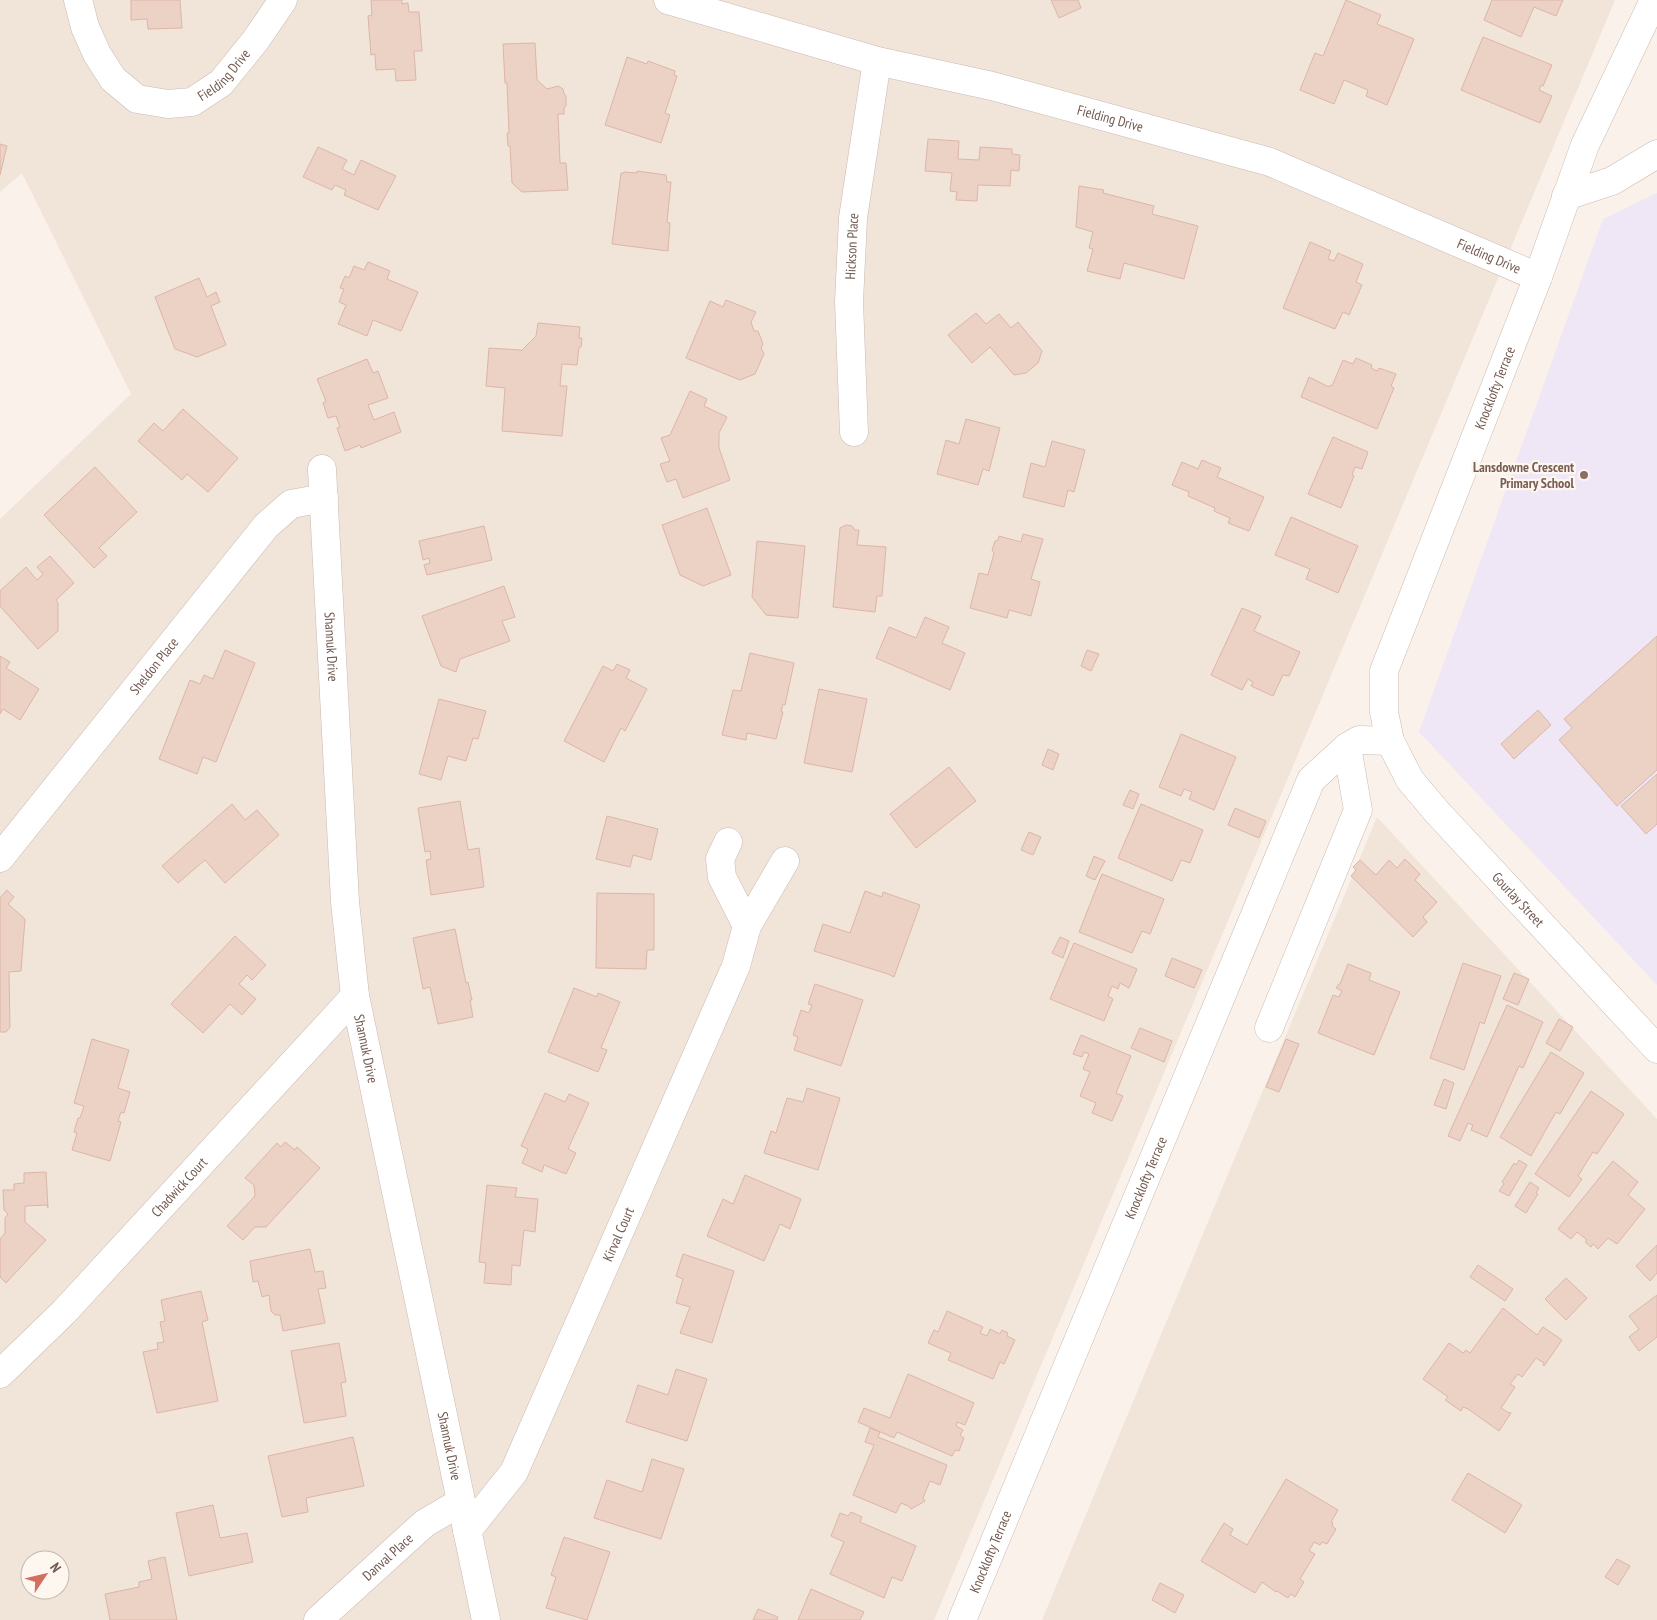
<svg xmlns="http://www.w3.org/2000/svg" width="1657" height="1620" font-family="'PT Sans Narrow',sans-serif">
  <style>
    .residential { fill: #f1e4d9; fill-rule: evenodd }
    .education { fill: #efe6f6 }
    .building { fill: #ecd1c5; stroke: #dcb6a8 }
    .lines { fill: none; stroke-linecap: round; stroke-linejoin: round }
    .minor-casing { stroke: #cbbab1; stroke-width: 29 }
    .minor { stroke: #fff; stroke-width: 28 }
    .education-dot { fill: #8d6e63; stroke: #fdf7f0; stroke-width: 2 }
    .labels { text-anchor: middle; stroke-width: 4.5; stroke-linejoin: round; paint-order: stroke }
    .street-label { font-size: 14px; fill: #715950; stroke: #fdf7f0 }
    .education-label { font-size: 14px; font-weight: bold; fill: #785e54; stroke: #fdf7f0; text-anchor: end }
  </style>
  <rect width="100%" height="100%" fill="#faf2ea"/>
  <path class="residential" d="M0,0h1615l-681,1620h-934v-1101l131,-125 -109,-221 -22,19zM30,1560h30v30h-30z
    M1377,817l280,302v501h-615z"/>
  <path class="education" d="M1657,193v792l-238,-253 184,-513z"/>
  <path class="building" d="M131,0h49l2,28 -34,1 -1,-10 -16,1z
    M371,0h31v4l6,-1 1,9h10l3,39h-8l2,29 -20,1 -1,-12 -19,1 -1,-16 -4,1 -3,-39 4,-1z
    M1051,0h27l3,8 -22,10z
    M1346,0l35,15 -4,9 37,15 -27,66 -21,-9 2,-6 -24,-10 -10,24 -34,-14 15,-37 8,3z
    M1492,0h71l-7,16 -22,-9 -13,30 -37,-17z
    M1483,37l69,28 -9,21 -2,-1 -2,5 13,6 -12,27 -79,-33z
    M535,43l2,37 10,9 11,-3 5,3 1,5 2,2v10l-2,2v6h-6l2,49h6l2,27 -46,2 -10,-9 -2,-37h-2l-1,-13h2l-2,-50h-2l-2,-39z
    M627,57l20,7 1,-3 27,10 -1,4 3,1 -12,37 5,2 -9,28 -56,-18z
    M928,139l31,2 -1,18 21,1 1,-13 32,2v5l8,1 -1,16 -8,-1 -1,16 -32,-1 -1,16 -21,-1 1,-8 -7,-1 2,-18 -27,-2z
    M0,144l7,2 -7,29z
    M318,147l29,13 -5,9 12,6 7,-15 35,16 -18,34 -34,-15 2,-5 -11,-5 -3,5 -29,-13z
    M637,171l29,4 1,7h4l-4,40 3,1 -2,28 -56,-7 9,-71h3v-1l13,1z
    M1079,186l25,4 -1,3 51,13 -2,8 46,12 -14,53 -60,-16 -4,16 -33,-8 6,-22 -4,-1 4,-16 -17,-5z
    M1310,242l21,9 -3,8 6,2 4,-8 25,11 -7,18 6,3 -13,30 -6,-3 -8,17 -52,-21z
    M368,262l22,9 -3,8 31,13 -17,39 -28,-11 -6,16 -29,-12 8,-19 -7,-3 5,-13 -4,-1 5,-12 4,2 5,-12 10,4z
    M199,278l8,19 9,-5 4,10 -9,4 15,39 -29,12 -22,-8 -20,-52z
    M726,300l30,12 -5,10 3,9h4l5,13 -2,4 3,6 -9,20 -15,6 -54,-22 24,-57 13,6z
    M976,313l10,11 13,-10 12,14 7,-6 24,29 -4,12 -12,10 -12,2 -24,-28 -18,16 -24,-28z
    M538,323l42,4 -1,11h3l-1,9h-2l-2,18 -15,-1 -2,22h7l-5,50 -60,-5 3,-43 -19,-2 3,-38 32,2v1l15,-15z
    M1356,358l16,7 -1,3 6,3 2,-3 17,6 -5,12 3,2 -17,41 -76,-32 8,-20 20,10 1,-2 2,1 11,-26 10,4z
    M367,359l6,14 5,-2 10,27 -20,7 6,15 20,-8 7,20 -40,16 -1,-3 -15,6 -8,-23 3,-1 -4,-11 -8,2 -5,-15 3,-2 -9,-22z
    M690,391l17,8 -3,7 23,11 -8,16v15l11,32 -47,18 -7,-19 -9,3 -7,-18 10,-3 -9,-23 9,-3z
    M183,409l55,49 -30,34 -21,-18 -5,6 -44,-39 16,-18 9,8z
    M966,419l34,9 -11,43 -6,-2 -5,16 -41,-11 9,-34 13,4z
    M1333,437l35,15 -6,17 -7,-2 -3,8 2,1 -13,32 -33,-14z
    M1052,441l33,9 -11,42 -6,-2 -4,17 -41,-10 8,-34 14,4z
    M1202,460l19,8 -4,9 47,20 -15,34 -21,-8 2,-5 -16,-7 1,-3 -27,-12 1,-4 -17,-7 10,-23 16,7z
    M95,467l42,45 -38,36 8,8 -13,12 -50,-53z
    M707,508l24,67 -28,11 -23,-11 -18,-50z
    M1291,517l67,29 -20,47 -32,-14 4,-10 -35,-14z
    M846,525l6,1 3,4h4l-2,15 29,2 -4,49h-5l-2,16 -42,-5 7,-79z
    M484,526l8,34 -65,15 -3,-10 6,-2 -1,-5 -6,2 -4,-19z
    M1023,534l20,5 -12,40 9,3 -9,34 -22,-6 -2,8 -37,-10 9,-35 9,2 6,-22 -2,-3 3,-9 3,-1 1,-4 22,6z
    M757,541l48,5 -7,72 -32,-3 -14,-18z
    M50,556l24,27 -18,17 2,3v28l-20,18 -38,-43v-15l26,-24 11,13 6,-6 -6,-7z
    M504,586l11,31 -13,4 8,20 -50,18 -4,13 -15,-6 -19,-50z
    M1242,608l19,8 -7,15 46,21 -11,24 -6,-1 -10,21 -22,-10 2,-4 -5,-3 -6,11 -31,-15z
    M925,617l24,10 -7,16 23,10 -15,37 -74,-32 13,-31 27,11z
    M1657,636v134l-40,36 -58,-66 13,-12 -8,-9z
    M225,650l30,13 -39,99 -13,-5 -6,17 -38,-15 31,-79 10,4 4,-9 9,4z
    M1087,650l12,4 -8,17 -10,-5z
    M750,653l44,10 -9,42 -2,-1 -2,8h2l-7,27 -29,-6 -1,7 -24,-5 11,-45 8,1z
    M0,656l10,6 -4,6 33,21 -19,31 -17,-11 -3,5z
    M617,664l13,6 -4,8 21,11 -22,42 -4,-3 -17,34 -40,-21 39,-75 10,5z
    M819,689l48,10 -15,73 -48,-9z
    M439,699l47,12 -8,28 -5,-1 -7,23 -18,-5 -7,24 -22,-6z
    M1538,710l13,15 -37,34 -13,-15z
    M1181,734l55,23 -22,53 -25,-11 3,-7 -8,-3 -3,7 -22,-9z
    M1048,749l11,5 -6,16 -11,-5z
    M949,767l27,34 -60,47 -26,-34z
    M1657,774v50l-11,10 -25,-28z
    M1130,790l9,4 -6,15 -10,-4z
    M460,801l8,49 11,-2 5,39 -53,8 -5,-35 5,-1 -1,-8 -5,1 -7,-44z
    M232,804l13,16 12,-10 22,25 -54,48 -20,-23 -27,23 -16,-17z
    M1141,804l62,26 -13,33 -9,-3 -9,21 -54,-23z
    M1235,808l31,13 -7,17 -31,-13z
    M607,816l51,13 -7,31 -18,-5 -3,12 -34,-8z
    M1029,832l12,5 -8,18 -12,-5z
    M1094,856l11,5 -10,19 -9,-4z
    M1405,859l15,15 -5,6 22,22 -14,15 4,5 -14,15 -62,-61 5,-6 -3,-3 7,-7 16,15 13,-15 8,8z
    M1102,874l62,25 -14,35 -8,-3 -10,22 -53,-21z
    M7,890l7,7 -6,7 17,15 -4,52 -12,1 1,55 -4,5h-6v-134z
    M865,891l17,6 1,-5 37,13 -26,72 -6,-3 -74,-23 9,-27 27,9z
    M597,893l57,1v56h-7l-1,19 -50,-1z
    M455,929l11,54 2,-1 4,18h-2l3,17 -35,7 -8,-37 -7,2 -10,-51z
    M235,936l31,29 -14,15 -5,-5 -8,9 17,15 -14,16 -12,-11 -27,29 -32,-29z
    M1060,937l9,4 -6,17 -11,-5z
    M1074,943l63,26 -8,19 -9,-5 -2,6 -6,-3 -4,10 5,3 -9,22 -54,-22z
    M1172,958l30,12 -8,18 -29,-12z
    M1463,963l38,13 -17,48 -4,-2 -16,48 -34,-12z
    M1348,964l23,9 -2,7 31,12 -26,63 -56,-22 15,-38 6,2 3,-6 -6,-3 3,-4h1z
    M1514,973l15,6 -11,26 -15,-6z
    M815,984l48,16 -22,66 -47,-16 4,-13 -5,-2 8,-25 8,3 3,-8 -4,-1z
    M574,988l23,9 1,-4 22,9 -19,46 6,2 -9,22 -50,-20z
    M1507,1005l36,17 -20,46 -4,-2 -32,71 -16,-7 2,-5 -5,-2 -8,18 -12,-5z
    M1559,1019l14,8 -13,24 -14,-8z
    M1140,1028l32,13 -8,21 -33,-14z
    M1081,1035l50,21 -15,37 7,3 -11,25 -20,-8 4,-10 -16,-7 10,-24 -7,-3 6,-15 -5,-2 -2,5 -9,-3z
    M92,1039l37,11 -11,38 12,4 -6,21 -3,-1 -3,9 3,1 -11,39 -38,-11 5,-17 -3,-1 4,-14h2l4,-12 -10,-3z
    M1286,1039l13,5 -20,48 -13,-5z
    M1551,1052l33,21 -24,41 -4,-2 -25,44 -31,-19z
    M1444,1079l10,4 -8,26 -12,-4z
    M807,1088l33,10 -22,72 -54,-17 7,-22 5,2 11,-35 16,4z
    M1591,1091l33,23 -27,40 -4,-2 -15,24 4,3 -13,18 -34,-23z
    M545,1093l20,9 4,-8 20,9 -21,46 8,4 -10,21 -22,-9 -2,7 -20,-9 6,-14 -7,-3z
    M285,1142l10,8 2,-3 23,21 -54,59h-11l-12,13 -16,-14 28,-30 -1,-11 -9,-7 32,-35 4,4z
    M1519,1160l8,5 -18,31 -10,-5 5,-7 -2,-2 12,-19 2,2z
    M1613,1161l25,21 -10,13 17,14 -28,35 -9,-6 -10,11 -5,-5 -2,3 -6,-5 2,-2 -10,-8 -6,7 -13,-10z
    M46,1172l2,36 -1,-3 -22,1v16l21,18 -40,43 -6,-6v-38l5,-6v-15l3,-4 -4,-4 -1,-20h11v-6l10,-1v-10z
    M745,1175l56,24 -11,30 -10,-5 -16,37 -57,-25 16,-37 10,5z
    M1530,1182l9,6 -3,5 2,1 -12,19 -11,-7z
    M487,1185l30,3 -2,9 23,2 -3,33 -11,-2 -4,36 -8,-1 -1,20 -27,-2 2,-20 -7,-1z
    M1657,1245v28l-7,8 -14,-15z
    M310,1249l5,23 8,-1 3,17 -8,1 7,34 -42,8 -3,-16h-5l-4,-4 -2,-16 -7,2 -4,-16 -5,1 -3,-21z
    M683,1254l51,17 -22,72 -32,-10 10,-26 -14,-4 7,-24 -7,-3z
    M1478,1265l35,24 -8,12 -35,-24z
    M1566,1278l21,20 -21,22 -21,-21z
    M201,1291l7,29 -6,2 16,79 -61,12 -14,-61 15,-3 -1,-6 7,-1 -4,-20 5,-1 -4,-21z
    M1657,1295v42l-18,14 -10,-14 10,-8 -10,-13z
    M1503,1308l34,27 6,-8 19,13 -18,26 -1,-1 1,-2 -8,-5 -14,19 -4,-3 -8,10 5,3 -14,21 8,5 1,-1 1,1 -12,18 -31,-22 -5,-2 -2,4 -16,-11 3,-3 -25,-18 26,-36 14,10 3,-3 4,3z
    M947,1311l36,16 -3,6 7,3 3,-7 10,5 2,-4 6,3 -1,3 8,4 -11,24 -4,-2 -7,17 -45,-19 3,-7 -23,-10 6,-13 4,2z
    M339,1343l7,39 -5,1 5,33 -42,7 -13,-72z
    M676,1369l31,10 -20,62 -61,-19 12,-37 30,10z
    M908,1374l66,29 -9,22 -8,-3 -1,4 7,4 -3,5 4,3 -5,13 -4,-1 -3,6 -55,-24 -3,6 -36,-16 6,-14 26,10z
    M870,1428l10,4 -2,5 69,28 -7,20 -10,-4 -7,17 2,3 -14,8 -3,-3 -7,-3 -5,10 -43,-18 21,-50 -9,-3z
    M353,1437l11,49 -58,12 2,14 -26,5 -14,-61z
    M652,1459l32,10 -23,70 -67,-21 13,-38 35,12z
    M1468,1473l54,32 -17,28 -53,-33z
    M1286,1479l52,31 -7,12 2,1 -1,3 4,3 -9,15 -5,-2 -2,3 -6,-3 -5,9 6,3 -15,25 4,3 -9,15 -4,-3 -3,4 -11,-7 -1,1 -14,-10 -7,11 -54,-32 23,-38 9,6 -3,6 17,10z
    M213,1505l7,33 27,-5 6,29 -64,14 -13,-63z
    M851,1512l11,5 -2,5 56,24 -14,35 -10,-4 -8,21 -54,-24 14,-32 -13,-6 9,-23 8,3z
    M564,1537l46,15 -23,68 -41,-12 10,-31 -5,-2z
    M165,1557l12,63h-67l-5,-26 34,-7v-5l13,-3 -4,-18z
    M1617,1559l13,7 -12,19 -13,-8z
    M1160,1583l24,12 -9,18 -23,-13z
    M811,1589l53,23 -4,8h-62z
    M758,1609l20,8 -1,3h-24z"/>
  <g class="lines">
    <g class="minor-casing">
      <g id="minor">
        <path id="s1" d="M78,0l7,27 12,27 16,25 24,20 31,5 24,-2 29,-19 34,-42 28,-41"/>
        <path id="s2" d="M668,0l209,61 115,25 278,76 268,115"/>
        <path d="M1566,196l46,-15 45,-27"/>
        <path id="s3" d="M854,432l-5,-130 4,-84 24,-157"/>
        <path id="s4" d="M322,469l23,433 10,94 131,624"/>
        <path id="s5" d="M1390,741l20,39 27,32 220,237"/>
        <path d="M728,842l-8,17 2,18 25,49"/>
        <path id="s6" d="M0,858l266,-332 25,-22 33,-6"/>
        <path d="M1269,1028l89,-218 -11,-63"/>
        <path id="s7" d="M0,1374l64,-62 291,-316"/>
        <path id="s8" d="M467,1531l47,-59 222,-506 11,-40 38,-65"/>
        <path id="s9" d="M318,1620l107,-97 36,-21"/>
        <path id="s10" d="M962,1620l349,-840 36,-33 12,-7 31,1 -6,-29v-41l154,-394 47,-132 69,-145"/>
      </g>
    </g>
    <use href="#minor" class="minor"/>
  </g>
  <circle class="education-dot" cx="1584" cy="475" r="5"/>
  <g class="labels">
    <g class="street-label">
      <text dy="5" stroke="none"><textPath href="#s1" startOffset="216">Fielding Drive</textPath></text>
      <text dy="5" stroke="none"><textPath href="#s2" startOffset="458">Fielding Drive</textPath></text>
      <text dy="5" stroke="none"><textPath href="#s3" startOffset="186">Hickson Place</textPath></text>
      <text dy="5" stroke="none"><textPath href="#s2" startOffset="862">Fielding Drive</textPath></text>
      <text dy="5" stroke="none"><textPath href="#s10" startOffset="1378">Knocklofty Terrace</textPath></text>
      <text dy="5" stroke="none"><textPath href="#s4" startOffset="178">Shannuk Drive</textPath></text>
      <text dy="5" stroke="none"><textPath href="#s6" startOffset="246">Sheldon Place</textPath></text>
      <text dy="5" stroke="none"><textPath href="#s5" startOffset="205">Gourlay Street</textPath></text>
      <text dy="5" stroke="none"><textPath href="#s4" startOffset="582">Shannuk Drive</textPath></text>
      <text dy="5" stroke="none"><textPath href="#s10" startOffset="479">Knocklofty Terrace</textPath></text>
      <text dy="5" stroke="none"><textPath href="#s7" startOffset="259">Chadwick Court</textPath></text>
      <text dy="5" stroke="none"><textPath href="#s8" startOffset="335">Kirval Court</textPath></text>
      <text dy="5" stroke="none"><textPath href="#s4" startOffset="988">Shannuk Drive</textPath></text>
      <text dy="5" stroke="none"><textPath href="#s10" startOffset="74">Knocklofty Terrace</textPath></text>
      <text dy="5" stroke="none"><textPath href="#s9" startOffset="94">Danval Place</textPath></text>
    </g>
    <g class="education-label">
      <text x="1574" y="472">Lansdowne Crescent<tspan x="1574" dy="16">Primary School</tspan></text>
    </g>
  </g>
  <g transform="translate(45 1575) rotate(55)"><circle r="24" fill="#fdf7f0" stroke="#c5b8b0"/>
  <path d="M0-4L9 19L0 12L-9 19Z" fill="#d36e60"/>
  <text y="-8" font-size="14" font-weight="bold" text-anchor="middle" fill="#715950">N</text>
  </g>
</svg>
